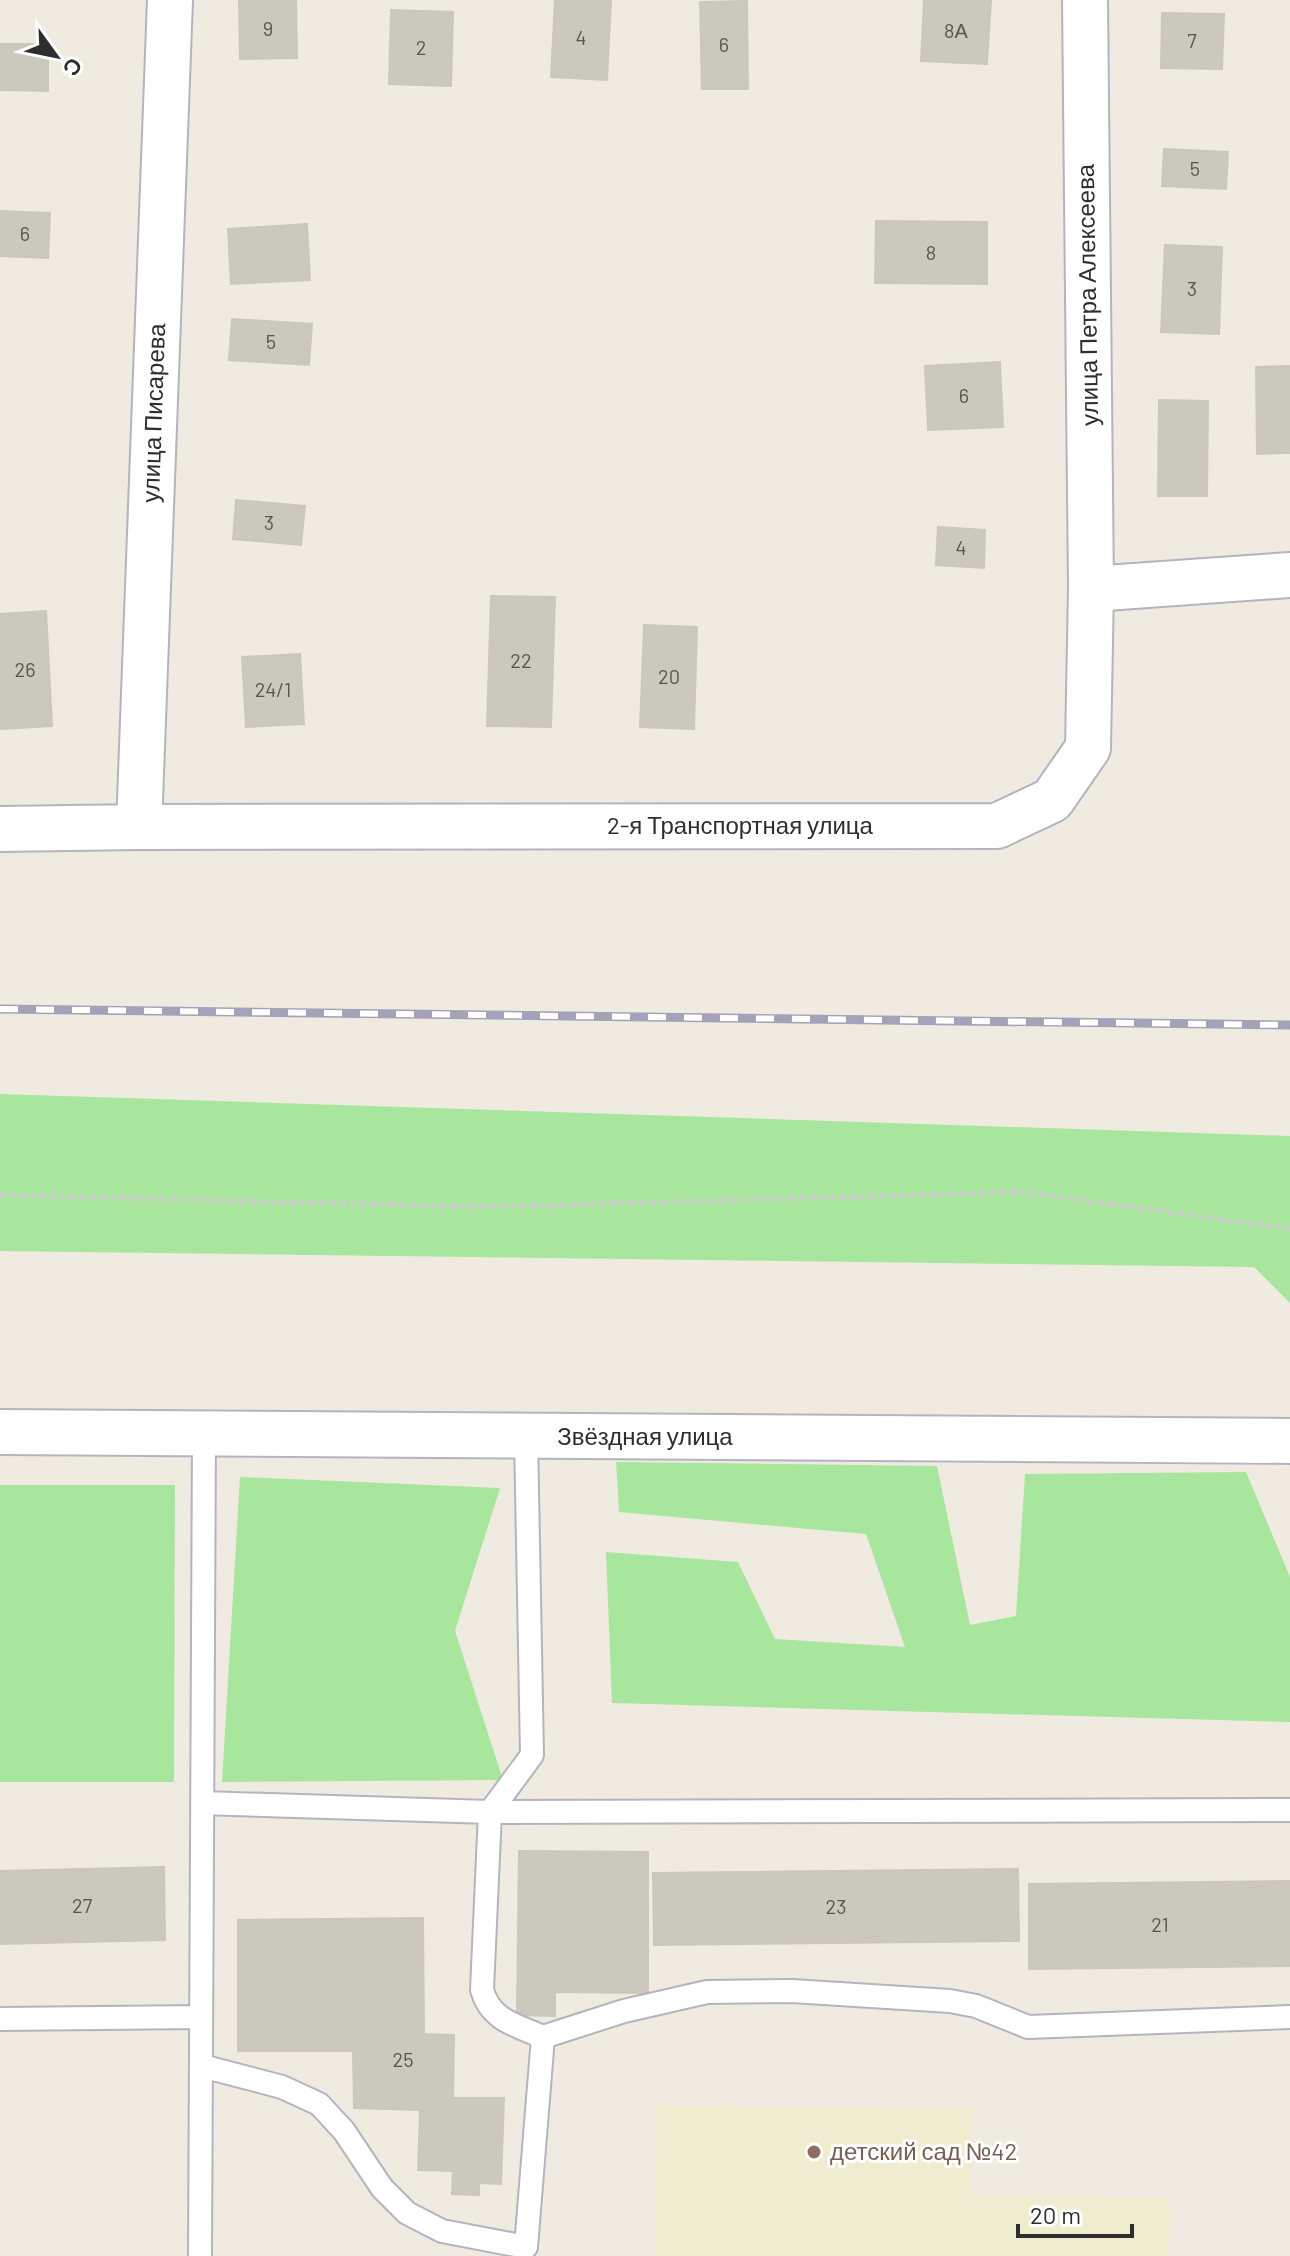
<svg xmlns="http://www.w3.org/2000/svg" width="1290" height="2256" font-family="Barlow,sans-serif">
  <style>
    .education { fill: #f0ecd0 }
    .green { fill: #a8e59d }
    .building { fill: #cbc9be; stroke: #cbc8b9; stroke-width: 2 }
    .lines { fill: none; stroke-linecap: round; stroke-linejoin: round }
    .service-casing { stroke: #b4b4c1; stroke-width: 26 }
    .minor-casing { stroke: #b4b4c1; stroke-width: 48 }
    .path { stroke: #cdcdcd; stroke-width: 5; stroke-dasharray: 6 4; stroke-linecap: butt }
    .service { stroke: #fff; stroke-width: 22 }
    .minor { stroke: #fff; stroke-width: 44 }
    .rail-casing { stroke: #a3a2b8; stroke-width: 9 }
    .rail { stroke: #fff; stroke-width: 6; stroke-dasharray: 18; stroke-linecap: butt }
    .education-dot { fill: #8d6e63; stroke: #fff; stroke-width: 3 }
    .labels { text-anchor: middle; stroke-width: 6; stroke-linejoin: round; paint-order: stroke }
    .number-label { font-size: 20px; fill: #555552 }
    .street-label { font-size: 24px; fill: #2e2e2e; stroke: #fff }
    .education-label { font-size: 24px; fill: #785e54; stroke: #fff; text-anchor: start }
  </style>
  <rect width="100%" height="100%" fill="#efebe0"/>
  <path class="education" d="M657,2106l315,2 -1,88 199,1 -1,59h-514z"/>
  <path class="green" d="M0,1094l1290,42v167l-36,-36 -1254,-16z
    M616,1462l321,4 33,159 46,-9 9,-142 221,-2 44,105v145l-678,-19 -6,-151 132,10 37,77 130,8 -39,-113 -247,-22z
    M240,1477l260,11 -45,143 48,149 -281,2z
    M0,1485h175l-1,297h-174z"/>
  <path class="building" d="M239,0h57l1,58 -57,1z
    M555,0h56l-4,80 -56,-3z
    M924,0h67l-4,64 -66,-3z
    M747,1l1,88h-46l-2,-87z
    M391,10l62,2 -2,74 -62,-2z
    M1162,13l62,1 -2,55 -61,-1z
    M0,44h48v47l-48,-1z
    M1164,149l64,3 -2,37 -64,-3z
    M0,211l50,2 -2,45 -48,-2z
    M876,221l111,1v62l-112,-1z
    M307,224l3,56 -79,4 -3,-55z
    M1165,245l57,2 -3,87 -58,-2z
    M232,319l80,5 -3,41 -80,-5z
    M1000,362l3,65 -75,3 -3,-64z
    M1290,366v87l-33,1 -1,-87z
    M1159,400l49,1 -1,95h-49z
    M236,500l69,6 -4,39 -68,-6z
    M938,527l47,3 -1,38 -48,-3z
    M491,596l64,1 -4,130 -64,-1z
    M46,611l6,115 -52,3v-115z
    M644,625l53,2 -3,102 -54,-2z
    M300,654l4,70 -58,3 -4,-70z
    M519,1851l129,1v141l-93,-1v24l-38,-1z
    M164,1867l1,73 -165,4v-73z
    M1018,1869l1,72 -365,4 -1,-72z
    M1290,1881v85l-261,3v-85z
    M423,1918l1,116 30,1 -1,63h51l-3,86 -22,-1v12l-27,-1 1,-23 -35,-1 2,-60 -66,-2 -1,-57h-115v-131z"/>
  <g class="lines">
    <g class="service-casing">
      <path id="service" d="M202,1803l288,9 800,-2
        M0,2019l201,-2
        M543,2037l81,-26 83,-19 85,-1 158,10 26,5 52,21 262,-10
        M202,2066l80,21 37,17 25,27 38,57 25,25 35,18 84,16 17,-210c-27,-12 -52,-16 -61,-47l8,-178 42,-57 -6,-319
        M200,2256l4,-823"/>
    </g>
    <g class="minor-casing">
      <path id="minor" d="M1085,0l6,589
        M139,827l31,-827
        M0,829l139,-2 858,-1 55,-26 36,-52 3,-159 199,-14
        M0,1432l1290,9"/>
    </g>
    <path class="path" d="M0,1195l487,12 536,-15 267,37"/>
    <use href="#service" class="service"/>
    <use href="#minor" class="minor"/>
    <g class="rail-casing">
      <path id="rail" d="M0,1009l1290,16"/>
    </g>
    <use href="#rail" class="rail"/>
  </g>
  <circle class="education-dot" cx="814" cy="2152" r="8"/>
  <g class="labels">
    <g class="number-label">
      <text x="268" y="36">9</text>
      <text x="956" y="38">8А</text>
      <text x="581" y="45">4</text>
      <text x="1192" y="48">7</text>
      <text x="724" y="52">6</text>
      <text x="421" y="55">2</text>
      <text x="1195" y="176">5</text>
      <text x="25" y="241">6</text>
      <text x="931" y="260">8</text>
      <text x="1192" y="296">3</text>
      <text x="271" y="349">5</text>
      <text x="964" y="403">6</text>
      <text x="269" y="530">3</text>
      <text x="961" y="555">4</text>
      <text x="521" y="668">22</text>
      <text x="25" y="677">26</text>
      <text x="669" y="684">20</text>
      <text x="273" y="697">24/1</text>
      <text x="82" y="1913">27</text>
      <text x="836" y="1914">23</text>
      <text x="1160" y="1932">21</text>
      <text x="403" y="2067">25</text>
    </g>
    <g class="street-label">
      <text transform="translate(1088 295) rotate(-91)" y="8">улица Петра Алексеева</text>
      <text transform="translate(154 413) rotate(-88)" y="8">улица Писарева</text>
      <text x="740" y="834">2-я Транспортная улица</text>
      <text x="645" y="1445">Звёздная улица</text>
    </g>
    <g class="education-label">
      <text x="830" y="2160">детский сад №42</text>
    </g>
  </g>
  <g transform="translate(56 56) rotate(123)" stroke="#ffffff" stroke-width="6" paint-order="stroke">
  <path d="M0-6L14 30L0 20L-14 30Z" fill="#2e2e2e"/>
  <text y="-12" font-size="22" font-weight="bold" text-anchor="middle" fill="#2e2e2e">С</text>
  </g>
  <path d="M1018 2224v12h114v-12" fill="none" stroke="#2e2e2e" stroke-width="4"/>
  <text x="1030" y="2224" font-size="24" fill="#2e2e2e" stroke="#ffffff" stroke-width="6" paint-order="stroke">20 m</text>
</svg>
